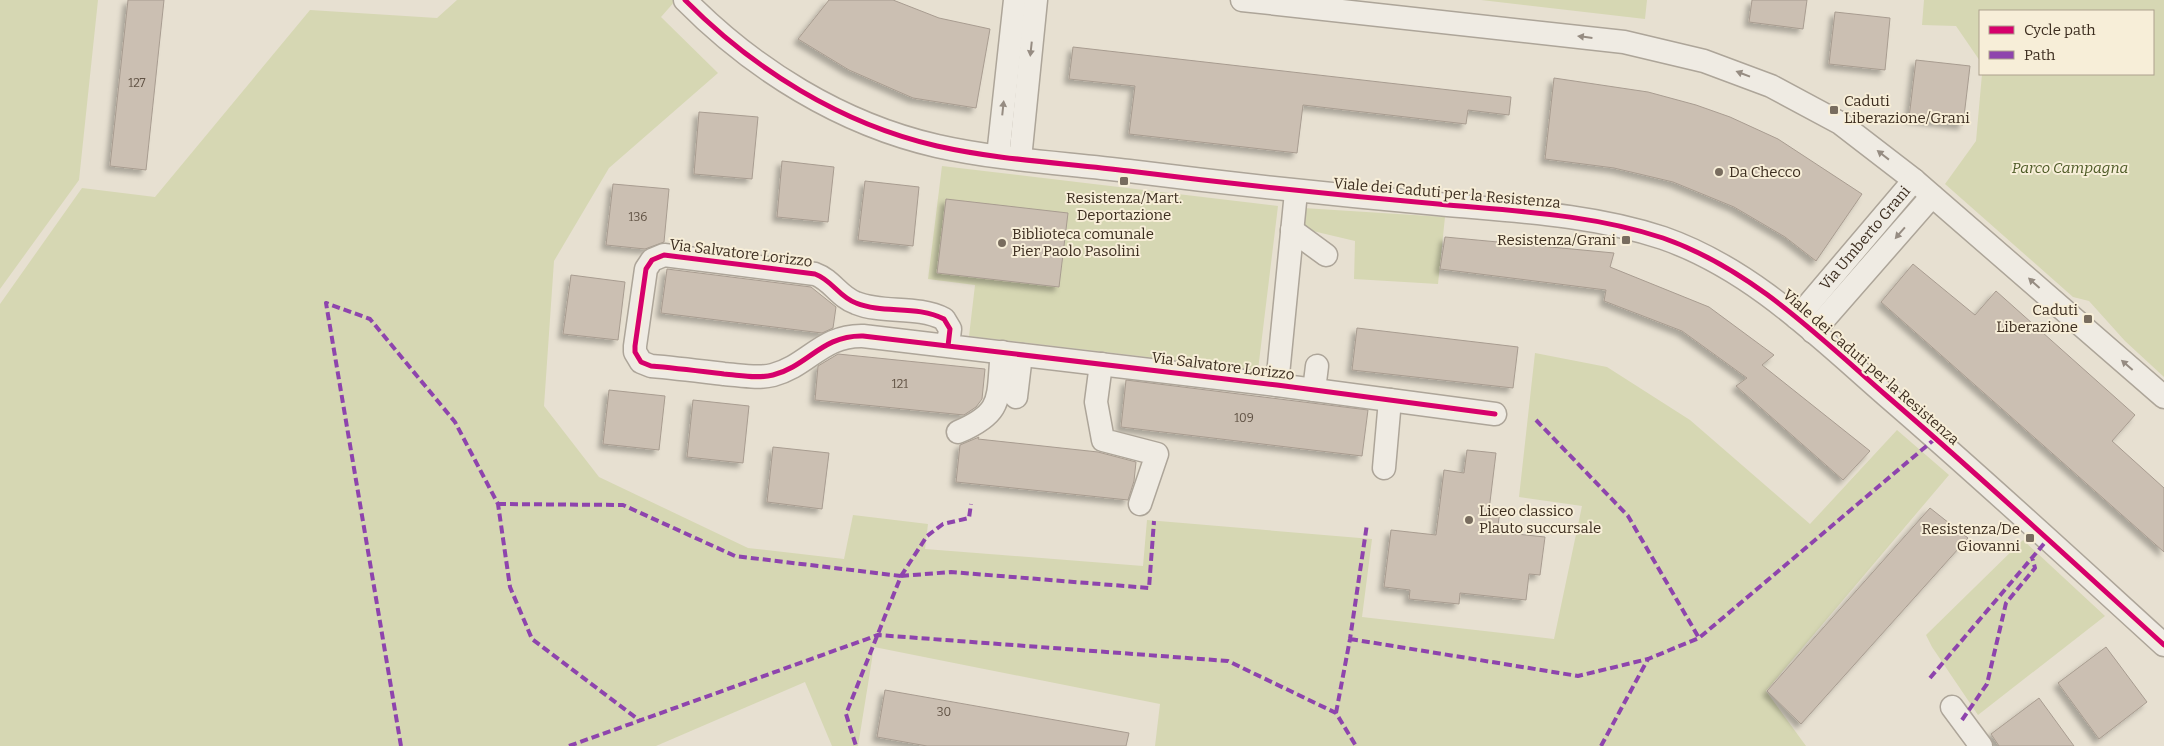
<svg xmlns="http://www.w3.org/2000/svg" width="2164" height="746" font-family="Bitter,serif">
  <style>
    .green { fill: #d6d7b3 }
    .building { fill: #cbbfb2; stroke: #a89c90; filter: url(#shadow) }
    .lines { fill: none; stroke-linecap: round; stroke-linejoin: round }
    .minor-casing { stroke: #ada599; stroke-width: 25 }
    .minor { stroke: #efebe3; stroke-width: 22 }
    .quiet { stroke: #8e44ad; stroke-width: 4; stroke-dasharray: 8 4; stroke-linecap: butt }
    .cycleway-casing { stroke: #f7eed8; stroke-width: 8 }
    .cycleway { stroke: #d6006c; stroke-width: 5 }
    .oneway { fill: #968c82 }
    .poi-dot { fill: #786c5e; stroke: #f7eed8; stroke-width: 2 }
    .labels { text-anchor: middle; stroke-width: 4; stroke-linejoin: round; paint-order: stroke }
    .number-label { font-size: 12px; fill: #605244 }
    .poi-label { font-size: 15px; fill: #3d2e20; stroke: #f7eed8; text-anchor: start }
    .park-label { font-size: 15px; font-style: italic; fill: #4d5a26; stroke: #f7eed8 }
    .street-label { font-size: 15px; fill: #3d2e20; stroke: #f7eed8 }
  </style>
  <defs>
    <filter id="shadow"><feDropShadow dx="-4.5" dy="4.5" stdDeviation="2.5" flood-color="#0004"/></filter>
  </defs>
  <rect width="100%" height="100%" fill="#e7e0d1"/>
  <path class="green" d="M0,0h98l-19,180 -79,109z
    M457,0h219l-15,17 57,56 -109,95 -55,93 -10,145 55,71 149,71 96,11 9,-44 75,9 -3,25 218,17 4,-46 225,19 -10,78 192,22 28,-133 -63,-9 16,-144 72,14 83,53 120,104 87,-94 52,45 -183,216 40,55h-651l5,-42 -286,-57 -16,99h-26l-27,-64 -149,64h-656v-442l82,-116 73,9 155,-187 127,8z
    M1481,0h166l-2,19z
    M1924,0h240v377l-39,-36 -36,-40 -16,-4 -128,-113 31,-43 6,-67h171v-63h-173v50l-24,-35 -34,-1z
    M942,166l336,40 -20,164 -289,-34 6,-51 -47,-6z
    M1303,208l142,9 -7,67 -84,-5 1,-38 -55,-13z
    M2023,540l82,76 -127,99 -46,-68 -6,-12z"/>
  <path class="building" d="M128,0h36l-18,170 -36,-4z
    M829,0h64l46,18 51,11 -14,79 -63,-10 -64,-28 -51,-31z
    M1752,0h55l-4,29 -54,-7z
    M1835,12l55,6 -5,52 -56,-6z
    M1073,47l438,50 -2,18 -41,-5 -2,14 -163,-19 -6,48 -168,-19 6,-48 -66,-7z
    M1916,60l54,6 -7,59 -54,-7z
    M1554,78l94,14 48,13 34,12 48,22 84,55 -46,67 -31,-24 -51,-30 -61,-25 -59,-14 -69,-9z
    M699,112l59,5 -6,62 -58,-5z
    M782,161l52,6 -6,55 -51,-5z
    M865,181l54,6 -6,59 -55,-6z
    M613,184l56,5 -5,53 -19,7 -39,-4z
    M946,199l122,14 -9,74 -122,-14z
    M1445,237l169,16 -4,14 99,40 65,48 -12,10 108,86 -27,29 -107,-94 11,-8 -65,-47 -78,-30 2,-11 -166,-21z
    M1913,264l62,51 21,-24 139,124 -23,26 52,47v64l-283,-250z
    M667,269l144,18 25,20 -3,21 -11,5 -161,-20z
    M571,275l54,7 -7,58 -55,-6z
    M1357,328l161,19 -5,41 -161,-18z
    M838,354l147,15 -3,30 -6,8 -12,8 -149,-15 3,-34z
    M1126,380l242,30 -6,46 -241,-29z
    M609,390l56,6 -6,54 -56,-6z
    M693,400l56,6 -6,57 -56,-6z
    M979,437l-1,2 120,13 38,10 -2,19 -6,19 -172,-18 4,-37z
    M773,447l56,6 -7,56 -55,-7z
    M1467,450l29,3 -7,57 11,1 -3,21 48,5 -5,38 -11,-1 -3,26 -66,-7 -1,11 -50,-5 1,-9 -26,-3 7,-57 45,5 8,-65 20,3z
    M1930,508l38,30 -167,186 -34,-33z
    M2106,647l41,55 -48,37 -41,-56z
    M885,690l244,43 -3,13h-199l-50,-9z
    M2039,698l35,48h-75l-8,-12z"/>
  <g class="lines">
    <g class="minor-casing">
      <g id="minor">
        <path d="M685,0c68,69 156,124 252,146 62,14 128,17 192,25 103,13 206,24 309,33 75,7 153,10 225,34 89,31 156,99 225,159 94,81 185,165 276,248"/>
        <path d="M1242,0l382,42 80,19 67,25 69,37 74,57 250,217"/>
        <path d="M998,156l17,-156"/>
        <path d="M1020,159l16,-159"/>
        <path d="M1292,230l34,25"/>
        <path id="s1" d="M1797,318l117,-138"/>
        <path d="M1813,332l119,-136"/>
        <path d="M948,346l2,-17 -6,-10c-27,-14 -61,-5 -88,-16 -17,-6 -24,-23 -41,-29l-151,-19 -12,5 -6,9 -11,77v6l6,10 10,4c24,2 48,5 73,8 15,1 34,5 49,1 35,-9 49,-40 90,-39l414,49 218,29"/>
        <path d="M1101,364l-5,38 7,38 54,14 -17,50"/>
        <path d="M1277,385l19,-193"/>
        <path d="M1314,390l3,-24"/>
        <path d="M1016,397l5,-42"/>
        <path d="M958,432c47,-20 39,-34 44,-80"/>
        <path d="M1384,468l6,-68"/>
        <path d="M1952,707l29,39"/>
      </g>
    </g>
    <use href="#minor" class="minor"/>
    <path class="quiet" d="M1536,420l92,96 71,122
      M498,504l125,1 112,51 166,20 -55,138 10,32
      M901,576l50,-4 198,16 5,-67
      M901,576l26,-40 16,-12 26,-6 2,-14
      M1350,639l228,37 70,-17 51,-21 237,-200
      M1930,678l118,-139
      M1336,713l14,-74 17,-115
      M1962,720l25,-36 19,-81 29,-35 -3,-11
      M401,746l-75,-443 44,16 85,103 43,82 12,83 22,52 107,81
      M569,746l309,-111 350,26 108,52 20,33
      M1601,746l47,-87"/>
    <g class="cycleway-casing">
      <path id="cycleway" d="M685,0c68,69 156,124 252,146 62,14 128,17 192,25 103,13 206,24 309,33 75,7 153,10 225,34 89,31 156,99 225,159 94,81 185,165 276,248
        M948,346l2,-17 -6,-10c-27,-14 -61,-5 -88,-16 -17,-6 -24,-23 -41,-29l-151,-19 -12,5 -6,9 -11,77v6l6,10 10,4c24,2 48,5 73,8 15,1 34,5 49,1 35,-9 49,-40 90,-39l414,49 218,29"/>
    </g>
    <use href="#cycleway" class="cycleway"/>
  </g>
  <defs><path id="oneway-solid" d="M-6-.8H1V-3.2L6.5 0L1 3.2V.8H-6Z" transform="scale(1.25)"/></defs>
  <g class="oneway">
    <use href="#oneway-solid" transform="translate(1585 37) rotate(-173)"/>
    <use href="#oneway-solid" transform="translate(1031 49) rotate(96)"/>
    <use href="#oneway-solid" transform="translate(1743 74) rotate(-159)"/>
    <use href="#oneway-solid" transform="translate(1003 108) rotate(-84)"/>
    <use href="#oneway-solid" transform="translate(1883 155) rotate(-142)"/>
    <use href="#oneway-solid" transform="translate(1900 233) rotate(131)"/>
    <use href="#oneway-solid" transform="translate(2034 283) rotate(-138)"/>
    <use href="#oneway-solid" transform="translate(2127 365) rotate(-139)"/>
  </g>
  <g class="poi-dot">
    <rect x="1829" y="105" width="10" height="10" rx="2.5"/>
    <circle cx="1719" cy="172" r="5"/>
    <rect x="1119" y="176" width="10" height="10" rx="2.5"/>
    <rect x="1621" y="235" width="10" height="10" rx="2.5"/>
    <circle cx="1002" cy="243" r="5"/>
    <rect x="2083" y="314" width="10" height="10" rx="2.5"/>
    <circle cx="1469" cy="520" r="5"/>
    <rect x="2025" y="533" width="10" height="10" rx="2.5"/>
  </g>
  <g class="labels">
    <g class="number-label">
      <text x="137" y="87">127</text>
      <text x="638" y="221">136</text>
      <text x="900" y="388">121</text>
      <text x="1244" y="422">109</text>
      <text x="944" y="716">30</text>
    </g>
    <g class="poi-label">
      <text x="1844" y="106">Caduti<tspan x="1844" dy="17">Liberazione/Grani</tspan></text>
      <text x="1729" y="177">Da Checco</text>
      <text x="1124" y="203" text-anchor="middle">Resistenza/Mart.<tspan x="1124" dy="17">Deportazione</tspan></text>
      <text x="1012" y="239">Biblioteca comunale<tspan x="1012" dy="17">Pier Paolo Pasolini</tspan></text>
      <text x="1616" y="245" text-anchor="end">Resistenza/Grani</text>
      <text x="2078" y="315" text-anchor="end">Caduti<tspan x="2078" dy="17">Liberazione</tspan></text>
      <text x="1479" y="516">Liceo classico<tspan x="1479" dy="17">Plauto succursale</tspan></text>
      <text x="2020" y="534" text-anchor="end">Resistenza/De<tspan x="2020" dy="17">Giovanni</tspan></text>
    </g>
    <g class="park-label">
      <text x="2070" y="173">Parco Campagna</text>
    </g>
    <g class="street-label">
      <text transform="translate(1447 193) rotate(5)" y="5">Viale dei Caduti per la Resistenza</text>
      <text dy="5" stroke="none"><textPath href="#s1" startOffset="105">Via Umberto Grani</textPath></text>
      <text transform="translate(741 253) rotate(7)" y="5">Via Salvatore Lorizzo</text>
      <text transform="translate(1223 366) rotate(7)" y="5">Via Salvatore Lorizzo</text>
      <text transform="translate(1871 367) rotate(41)" y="5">Viale dei Caduti per la Resistenza</text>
    </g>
  </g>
  <rect x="1979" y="10" width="175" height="65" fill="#f7eed8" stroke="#ada18e"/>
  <rect x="1989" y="26" width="25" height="8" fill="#d6006c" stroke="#ada18e"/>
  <text x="2024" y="35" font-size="15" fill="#3d2e20">Cycle path</text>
  <rect x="1989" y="51" width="25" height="8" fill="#8e44ad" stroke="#ada18e"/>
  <text x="2024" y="60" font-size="15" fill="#3d2e20">Path</text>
</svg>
